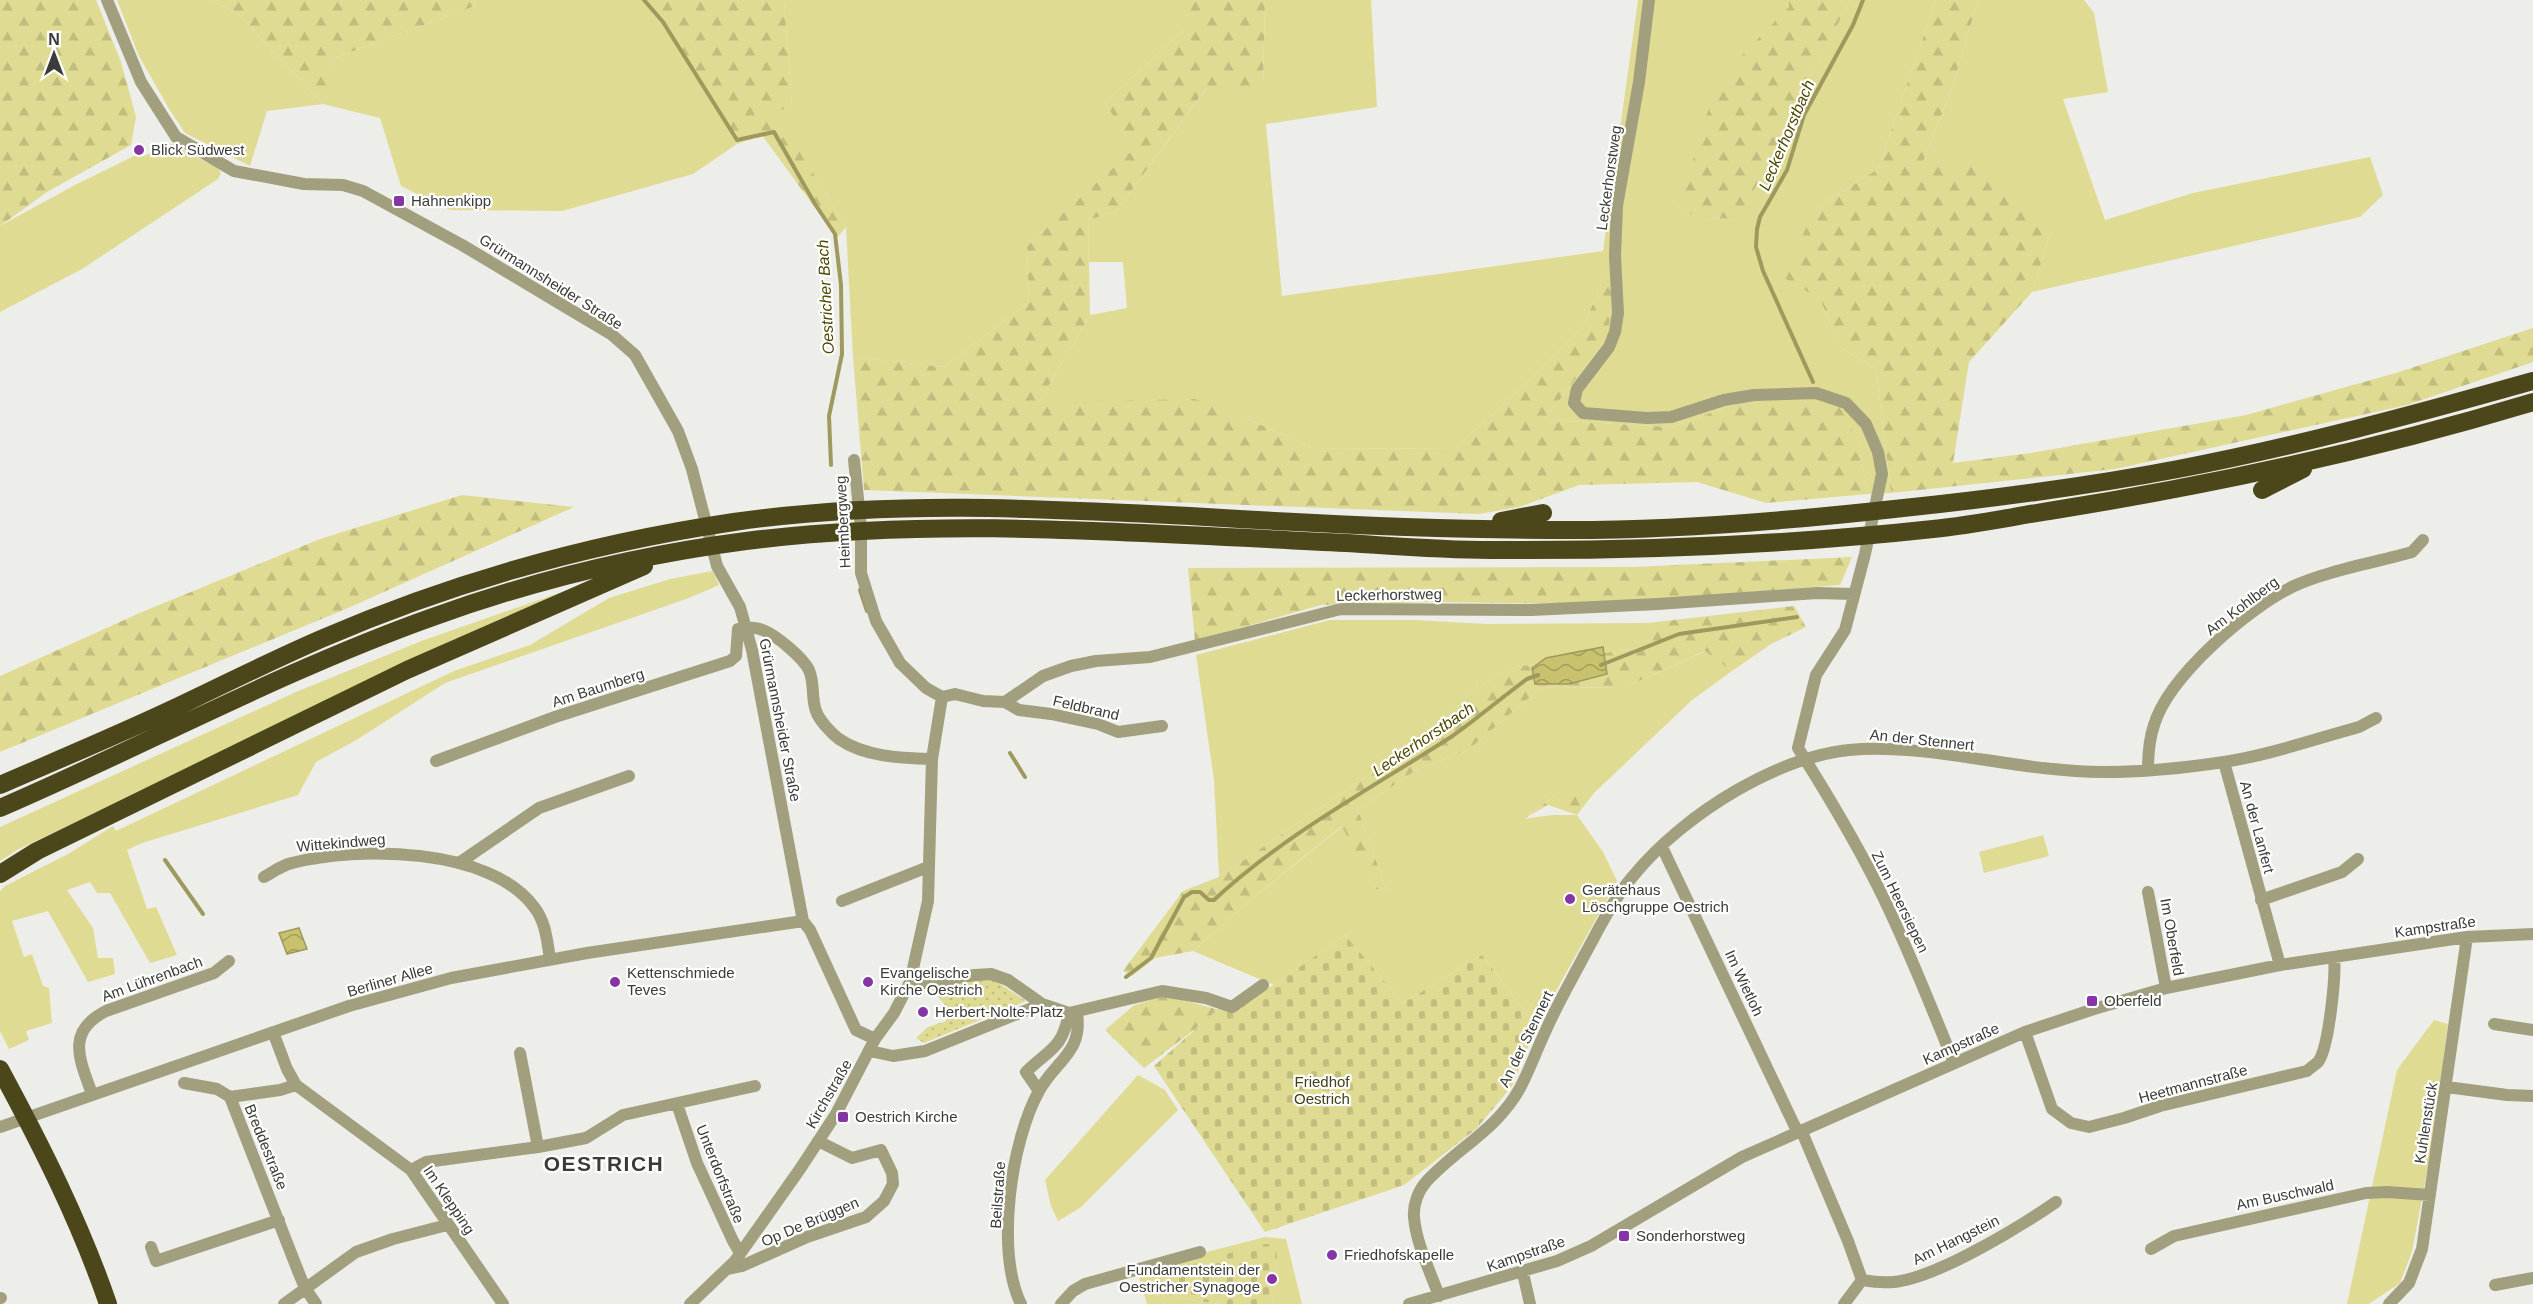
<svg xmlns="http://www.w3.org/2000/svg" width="2533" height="1304" font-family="Helvetica,sans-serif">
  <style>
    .grass { fill: #e0db92 }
    .forest { fill: url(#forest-firs) }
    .cemetery { fill: url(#cemetery-stones) }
    .park { fill: url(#park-dots) }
    .water { fill: url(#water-waves); stroke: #9e995d; stroke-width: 1.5 }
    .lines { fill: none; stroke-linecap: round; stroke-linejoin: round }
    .stream { stroke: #9e995d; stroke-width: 4 }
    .minor { stroke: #a19f7d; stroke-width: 12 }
    .motorway { stroke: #4b471a; stroke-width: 18 }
    .poi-dot { fill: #8535a5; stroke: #fffffe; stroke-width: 2 }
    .labels { text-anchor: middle; stroke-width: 4.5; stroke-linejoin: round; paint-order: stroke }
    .poi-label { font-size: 15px; fill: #3b3b39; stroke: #fffffe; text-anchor: start }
    .street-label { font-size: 15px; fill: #3b3b39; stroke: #fffffe }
    .park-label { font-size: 15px; fill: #43401b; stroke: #fffffe }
    .water-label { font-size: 16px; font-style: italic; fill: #4e4903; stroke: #fffffe }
    .district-label { font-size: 21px; font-weight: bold; letter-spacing: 1.5px; fill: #3b3b39; stroke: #fffffe }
  </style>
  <defs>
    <pattern id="forest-firs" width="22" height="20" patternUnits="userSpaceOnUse" patternTransform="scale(1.5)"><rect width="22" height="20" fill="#e0db92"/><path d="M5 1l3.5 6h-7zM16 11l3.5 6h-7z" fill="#c1bd7f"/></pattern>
    <pattern id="cemetery-stones" width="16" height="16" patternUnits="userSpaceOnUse" patternTransform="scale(1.5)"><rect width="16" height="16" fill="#e0db92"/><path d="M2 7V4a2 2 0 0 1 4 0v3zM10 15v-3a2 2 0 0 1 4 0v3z" fill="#c1bd7f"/></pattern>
    <pattern id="park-dots" width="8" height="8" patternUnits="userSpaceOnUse" patternTransform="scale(1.5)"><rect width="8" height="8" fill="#e0db92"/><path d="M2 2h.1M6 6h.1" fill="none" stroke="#c1bd7f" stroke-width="1.8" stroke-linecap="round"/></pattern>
    <pattern id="water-waves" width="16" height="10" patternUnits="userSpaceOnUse" patternTransform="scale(1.5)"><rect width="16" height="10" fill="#c8c16d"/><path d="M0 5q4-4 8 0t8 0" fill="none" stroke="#a49e5b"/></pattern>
  </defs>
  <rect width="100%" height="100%" fill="#edede9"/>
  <path class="grass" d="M117,0h93l27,13 85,90 10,-44 143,-53 -1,-6h169l37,49 57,95 -44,30 -131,37 -112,-1 -49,-24 -21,-68 -57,-14 -56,7 -17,55 -65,-33 -17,-26 -29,-51z
    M784,0h400v30l-79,72 29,48 -107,96 2,56 -85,65 -91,-10 -7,-130 -71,-116 17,-5z
    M1265,0h106l6,107 -111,17 16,172 321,-45 35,-251h151v7l-110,200 19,11 40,1 112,-219h86l-58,169 -63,40 5,90 21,49 35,21 15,124 -23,1 -10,-51 -123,-39 -63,23 -128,-7 63,-82 -3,-70 -8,30 -15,31 -54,54 -72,65 -140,1 -72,-32 -204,-15 51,-87 37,-7 -4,-46h-34l-1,-42 28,-8 91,-125 56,1z
    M1978,0h106l10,13 14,79 -45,7 42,121 88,-27 177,-36 13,38 -23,22 -328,75 18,-58 -128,-70 29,-73z
    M172,144l47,25 2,4 -3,6 -136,90 -82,43v-86l75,-41 59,-29h10z
    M713,571l6,14 -30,13 -244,85 -87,56 -42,23 -18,33 -156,48 -15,7 20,59 9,-2 21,48 -27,8 -40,-70h-13l-7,-11 -23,8 26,38 5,30h15l2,16 -27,8 -40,-71 -36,10 12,36 8,-3 11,32 6,2 3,35 -26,8 3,9 -20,9 -9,-18v-140l5,-5 63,-32 45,-28 3,5 338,-160 76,-26 79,-47 61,-19z
    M584,587l-308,140 -259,123 -17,11v-34l296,-135 128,-52 141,-49z
    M1330,620h85l72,4 161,-1 3,23 -135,21 -38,19 -44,44 -215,147 -5,-97 -18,-125z
    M1706,651l26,20 -40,29 -98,93h-35l-36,26 30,-4h24l26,37 14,29 -81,146 -54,-72 -79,48 -58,-68 -71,50 -81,-34 61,-54 89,-71 32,63 12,2 -29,-81 58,-40 52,-20 74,-63 82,1z
    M2043,835l6,21 -65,17 -5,-21z
    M2434,1020l14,4 -18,131 -18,97 -12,31 -31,21h-22l50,-234z
    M1138,1075l27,15 13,20 -98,98 -22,13 -7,-15 -6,-26z
    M1265,1237l21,2 16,65h-29l4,-48 -4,-12 -120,51 67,9h-73l-10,-34z"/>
  <path class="forest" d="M0,0h96l25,62 15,55 -5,28 -84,47 -47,34z
    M210,0h264l1,6 -143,53 -9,45 -86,-91z
    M643,0h141l8,106 -16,6 70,115 -9,11 -75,-103 -25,9 -57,-95z
    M1184,0h81l-2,88h-57l-90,124 -28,8 2,95 -51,87 156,-3 48,18 72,32 140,-1 72,-65 54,-54 15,-31 8,-31 7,1 1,36 -5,34 -63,82 128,7 63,-23 107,3 16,36 10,51 -102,9 -69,-21 -118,3 -60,22 -40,7 -615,-24 -11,-133 91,10 85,-65 -2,-56 106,-96 -28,-48 79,-72z
    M1789,0h61l-111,219 -41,-1 -19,-11 38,-126 72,-74z
    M1936,0h42l-27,91 -29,73 60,2 68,68 -18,58 -63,70 -16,101 78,-10 215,-38 150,-42 137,-45v34l-126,43 -292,64 -224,24 -15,-124 -35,-21 -21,-49 -37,-22 32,-68 63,-40z
    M462,495l112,12 -226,101 -348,144v-76l142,-64 178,-73z
    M1852,557l-12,28 -251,19 -157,-2 -111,3 -126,36 -7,-73 445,-1z
    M1794,606l12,21 -35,17 -39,27 -27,-20 -81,37 -82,-1 -74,63 -52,20 -58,40 29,81 -12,-2 -33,-63 -88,71 -61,54 -38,7 -23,18 -9,-5 60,-80 36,-14 215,-147 44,-44 38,-19 134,-21 -2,-23z
    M1559,793h35l-17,22 -29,-10 -26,15z
    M1164,995l56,15 -76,58 -39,-38 28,-24z"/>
  <path class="cemetery" d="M1345,935l58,68 79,-48 54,72 -24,59 -36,43 -72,56 -139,47 -111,-166 62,-55 58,-26z
    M1264,1244h10l3,12 -4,48h-53l-67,-9 -3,-9 50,-25z"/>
  <path class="park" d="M978,980h16l32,21 -102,42 -8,-5 12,-11 18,-6c6,-14 -8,-23 -16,-34z"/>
  <path class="water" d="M1603,647l4,27 -38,10h-34l-3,-16 14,-10z
    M299,928l8,21 -20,5 -8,-21z"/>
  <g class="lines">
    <path class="stream" d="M644,0l19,22 74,118 37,-8 41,72 20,30 6,51 1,69 -13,62 2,49
      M1813,382l-50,-111 -7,-24 1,-18 3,-12 27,-47 17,-55 49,-90 10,-25
      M860,590l7,21
      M1601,665l78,-31 118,-17
      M1010,753l15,24
      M165,860l38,54
      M1126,977l25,-19 33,-61 8,-5h8l9,8h5c70,-65 156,-111 237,-163 26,-18 51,-40 76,-58l11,-4"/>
    <path class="minor" d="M107,0l34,82 35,55 58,34 70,13 39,1 20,6 99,54 107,64 42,25 24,21 43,76 14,38 25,97 23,41 12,43 51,271 7,9 46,100 19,9
      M1649,0l-10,82 -22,124 -2,50 3,57 -3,19 -6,15 -32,42 -3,14 9,10 64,5 24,-1 53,-17 30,-5 62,-2 30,10 20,21 12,28 4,22 -17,80 -20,76 -29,45 -18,73c31,49 61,99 86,151 26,54 48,109 70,164
      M854,460l7,68v45l15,48 24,42 26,25 16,9
      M942,697l13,-3 28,7 22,1 38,-26 28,-10 25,-5 54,-4 191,-48 190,1 127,-6 159,-11 37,1
      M1005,702l14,8 32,4 47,10 20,8 44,-6
      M436,761l119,-44 175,-56 6,-5 2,-27c8,-2 19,-2 27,2 12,5 38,27 44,39 6,14 2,28 7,41 3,9 15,22 23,28 26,18 62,19 93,20
      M2224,762l56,203
      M2148,770c0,-15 1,-30 6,-45 15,-49 94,-117 140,-139 32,-15 83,-24 118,-34l11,-12
      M1662,847l136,286
      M459,863l80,-55 90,-32
      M264,877c9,-5 18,-12 28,-14 66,-17 198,-16 242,44 12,15 13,34 16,52
      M2148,892l18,96
      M2261,900l81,-28 16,-13
      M842,901l86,-34
      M910,982l9,2 56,-9 16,-1 17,6 34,24 27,9 93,-22 44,7 26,9 31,-22
      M2494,1024l39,6
      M273,1032l14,37 9,16 115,85 92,134
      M2025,1032l27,77 19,14 18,4 35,-9 36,-12 147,-35c3,-3 8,-6 11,-9 11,-14 18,-87 16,-105
      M870,1051l23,5 32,-5 117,-47
      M520,1053l18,94
      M184,1083l33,6 13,8 68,174 7,17 11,16
      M2447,1087l60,8 26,1
      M1039,1091l-13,-19c25,-24 36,-23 43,-59
      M92,1094c-12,-34 -27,-62 14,-83l108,-38 15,-12
      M230,1097l50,-7 16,-5
      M677,1104l20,59 36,78 7,12
      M0,1127l349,-121 102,-28 136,-25 216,-32
      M1802,1132l46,109 14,39
      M411,1170l15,-8 112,-15 48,-9 37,-23 132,-29
      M151,1247l5,14 123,-41
      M2151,1249l23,-13 192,-43 21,-1 43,3
      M728,1269l14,-3 65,-29 59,-20 18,-16 9,-17 -1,-11 -11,-23 -29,8 -34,-17
      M1523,1273l7,31
      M1862,1280c11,2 21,3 32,2 42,-4 126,-55 162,-80
      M2495,1285l38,-7
      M1439,1296c-9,-25 -23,-53 -25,-79 -1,-12 4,-26 12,-35 30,-33 72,-53 94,-94 10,-19 17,-39 26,-58 11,-25 25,-49 38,-74 15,-27 29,-57 50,-81 50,-61 148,-123 228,-126 79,-3 160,23 241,23 40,0 81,-4 121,-10 45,-7 91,-23 135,-35l17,-9
      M0,1298h1
      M284,1304l72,-52 37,-13 54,-14
      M690,1304l45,-43 65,-92 36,-55 39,-75 19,-26 16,-31 18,-81 4,-142 10,-62
      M1021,1304c-26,-52 -10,-163 18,-213 17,-31 44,-38 38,-78
      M1061,1304l12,-13 12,-7 115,-32
      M1409,1304l148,-43 34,-15 151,-89 283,-125 69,-23 72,-21 114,-23 187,-28 66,-3
      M1844,1304l18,-24
      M2389,1304l20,-21 13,-34 45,-312"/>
    <path class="motorway" d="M2262,490l41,-21
      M1501,521l42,-8
      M0,785c60,-26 120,-51 179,-79 47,-23 94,-46 142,-67 132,-57 271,-96 413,-117 152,-22 304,-14 456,-6 126,8 252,14 379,14 109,0 217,-9 325,-21 96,-10 190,-22 284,-40 120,-23 238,-55 355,-88
      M0,808c144,-62 282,-137 430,-190 102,-37 208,-63 316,-77 199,-25 401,-7 600,2 48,3 96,7 144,7 148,1 296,-5 443,-21 39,-4 78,-12 116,-18 164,-26 325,-61 484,-109
      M0,874l37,-23 370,-181 237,-104
      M0,1069c41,76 80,153 108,235"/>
  </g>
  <g class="poi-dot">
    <circle cx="139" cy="150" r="6"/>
    <rect x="393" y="195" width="12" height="12" rx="3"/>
    <circle cx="1570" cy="899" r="6"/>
    <circle cx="615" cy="982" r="6"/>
    <circle cx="868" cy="982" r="6"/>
    <rect x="2086" y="995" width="12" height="12" rx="3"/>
    <circle cx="923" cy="1012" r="6"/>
    <rect x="837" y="1111" width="12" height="12" rx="3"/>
    <rect x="1618" y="1230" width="12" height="12" rx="3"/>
    <circle cx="1332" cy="1255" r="6"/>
    <circle cx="1272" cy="1279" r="6"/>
  </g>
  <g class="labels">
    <g class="poi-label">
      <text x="151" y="155">Blick Südwest</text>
      <text x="411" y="206">Hahnenkipp</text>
      <text x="1582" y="895">Gerätehaus<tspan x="1582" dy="17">Löschgruppe Oestrich</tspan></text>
      <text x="627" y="978">Kettenschmiede<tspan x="627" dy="17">Teves</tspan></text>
      <text x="880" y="978">Evangelische<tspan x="880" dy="17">Kirche Oestrich</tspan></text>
      <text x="2104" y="1006">Oberfeld</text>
      <text x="935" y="1017">Herbert-Nolte-Platz</text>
      <text x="855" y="1122">Oestrich Kirche</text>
      <text x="1636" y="1241">Sonderhorstweg</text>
      <text x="1344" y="1260">Friedhofskapelle</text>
      <text x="1260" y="1275" text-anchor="end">Fundamentstein der<tspan x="1260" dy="17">Oestricher Synagoge</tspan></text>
    </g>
    <g class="street-label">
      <text transform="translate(1609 178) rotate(-82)" y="5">Leckerhorstweg</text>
      <text transform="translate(551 282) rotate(32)" y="5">Grürmannsheider Straße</text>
      <text transform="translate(843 522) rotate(-93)" y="5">Heimbergweg</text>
      <text transform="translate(1389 595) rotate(-1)" y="5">Leckerhorstweg</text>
      <text transform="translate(2242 606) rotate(-37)" y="5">Am Kohlberg</text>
      <text transform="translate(598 688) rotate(-18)" y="5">Am Baumberg</text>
      <text transform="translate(1086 708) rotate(13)" y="5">Feldbrand</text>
      <text transform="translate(780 720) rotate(79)" y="5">Grürmannsheider Straße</text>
      <text transform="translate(1922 740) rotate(6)" y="5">An der Stennert</text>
      <text transform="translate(2257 827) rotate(75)" y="5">An der Lanfert</text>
      <text transform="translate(341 843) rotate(-5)" y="5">Wittekindweg</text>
      <text transform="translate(1900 902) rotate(64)" y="5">Zum Heersiepen</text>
      <text transform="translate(2435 927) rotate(-8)" y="5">Kampstraße</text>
      <text transform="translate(2172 937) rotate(80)" y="5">Im Oberfeld</text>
      <text transform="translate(152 979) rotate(-20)" y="5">Am Lührenbach</text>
      <text transform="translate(390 980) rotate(-16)" y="5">Berliner Allee</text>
      <text transform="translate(1744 983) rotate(65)" y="5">Im Wietloh</text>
      <text transform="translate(1526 1039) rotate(-64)" y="5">An der Stennert</text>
      <text transform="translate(1961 1044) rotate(-24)" y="5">Kampstraße</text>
      <text transform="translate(2193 1084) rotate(-15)" y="5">Heetmannstraße</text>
      <text transform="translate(829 1094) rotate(-60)" y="5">Kirchstraße</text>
      <text transform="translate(2426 1123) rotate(-81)" y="5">Kuhlenstück</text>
      <text transform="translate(266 1147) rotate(68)" y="5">Breddestraße</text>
      <text transform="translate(720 1174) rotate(68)" y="5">Unterdorfstraße</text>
      <text transform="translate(998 1195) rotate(-86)" y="5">Beilstraße</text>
      <text transform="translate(2285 1195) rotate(-12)" y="5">Am Buschwald</text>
      <text transform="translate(449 1200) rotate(56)" y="5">Im Klepping</text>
      <text transform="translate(810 1222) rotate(-23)" y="5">Op De Brüggen</text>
      <text transform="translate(1956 1240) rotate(-26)" y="5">Am Hangstein</text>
      <text transform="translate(1526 1254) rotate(-19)" y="5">Kampstraße</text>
    </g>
    <g class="park-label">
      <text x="1322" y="1087">Friedhof<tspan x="1322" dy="17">Oestrich</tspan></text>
    </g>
    <g class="water-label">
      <text transform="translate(1786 135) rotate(-67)" y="6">Leckerhorstbach</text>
      <text transform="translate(825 297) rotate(-93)" y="6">Oestricher Bach</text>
      <text transform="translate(1423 739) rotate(-34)" y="6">Leckerhorstbach</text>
    </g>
    <g class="district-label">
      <text x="604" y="1171">OESTRICH</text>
    </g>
  </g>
  <g transform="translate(54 54)" stroke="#fffffe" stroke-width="4.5" paint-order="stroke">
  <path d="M0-4.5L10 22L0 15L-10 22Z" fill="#3b3b39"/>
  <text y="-9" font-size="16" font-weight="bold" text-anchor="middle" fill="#3b3b39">N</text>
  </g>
</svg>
